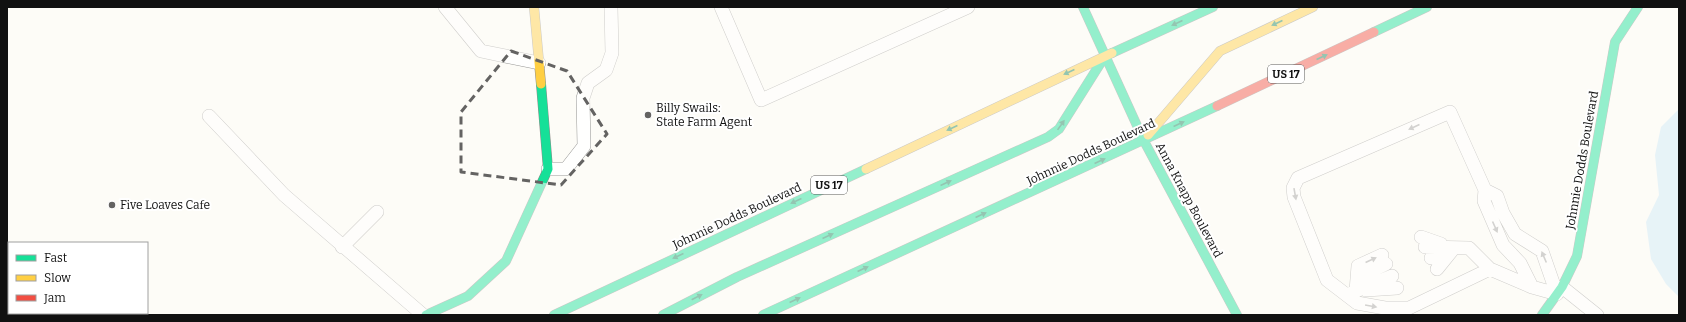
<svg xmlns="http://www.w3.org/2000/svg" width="1686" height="322" font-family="Bitter,serif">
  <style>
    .water { fill: #cde8f7 }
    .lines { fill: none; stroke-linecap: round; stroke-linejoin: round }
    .lane-casing { stroke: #979795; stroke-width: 14 }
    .fast-casing { stroke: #8e8d8b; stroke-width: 10 }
    .slow-casing { stroke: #8e8d8b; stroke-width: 10 }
    .jam-casing { stroke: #8e8d8b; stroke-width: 10 }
    .lane { stroke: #fffffe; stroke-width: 13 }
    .fast { stroke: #16e098; stroke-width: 9 }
    .slow { stroke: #ffcf43; stroke-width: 9 }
    .jam { stroke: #f24e42; stroke-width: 9 }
    .oneway { fill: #14835b }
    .oneway2 { fill: #a0a09f }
    .marked { fill: none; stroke: #646362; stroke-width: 3; stroke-dasharray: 8 5; stroke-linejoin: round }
    .poi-dot { fill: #646362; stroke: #fff; stroke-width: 1.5 }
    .labels { text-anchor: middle; stroke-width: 4; stroke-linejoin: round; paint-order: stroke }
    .shield { fill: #fff; stroke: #585858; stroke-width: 1 }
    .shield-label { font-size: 11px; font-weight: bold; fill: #111 }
    .poi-label { font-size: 12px; fill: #111; stroke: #fff; text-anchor: start }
    .street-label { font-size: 12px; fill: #111; stroke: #fff }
  </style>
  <rect width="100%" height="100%" fill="#fdfcf7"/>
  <path class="water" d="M1679,109v188l-13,-13 -15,-25 -5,-37 13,-27 -4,-40 6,-28z"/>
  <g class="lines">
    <g class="lane-casing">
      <path id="lane" d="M445,7l36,44 58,12
        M721,7l40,93 207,-93
        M209,116l75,79 139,120
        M548,169h18l18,-23 -1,-48 5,-15 18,-13 6,-17 -1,-46
        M1485,190l12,6 6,17 12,21 27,17 15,43
        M1421,237l20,7
        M342,247l35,-35
        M1425,247l44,1 21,21
        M1431,258l20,-9
        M1437,269l17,-21
        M1358,287l5,-12 23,-11
        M1532,287l-42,-18 -81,39h-24l-28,-5 -30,-23 -33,-83 -1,-9 5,-10 152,-66 35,78 -1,11 19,44 17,18 12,24 25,7
        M1562,287l35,28
        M1366,290l31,-2
        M1356,291l2,-25 24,-11
        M1349,294l43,-18
        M76,313l1,2"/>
    </g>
    <g class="fast-casing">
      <path id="fast" d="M1083,7l61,134 93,174
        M1374,32l53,-25
        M1112,53l101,-46
        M426,315l42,-19 38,-35 42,-92 -7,-85
        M554,315l312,-146
        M663,315l74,-38 311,-140 11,-8 46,-73
        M763,315l454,-209
        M1542,315l20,-28 15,-31 38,-214 23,-35"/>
    </g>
    <g class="slow-casing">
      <path id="slow" d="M534,7l7,77
        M1148,135l72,-84 93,-44
        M866,169l246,-116"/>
    </g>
    <g class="jam-casing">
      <path id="jam" d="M1217,106l157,-74"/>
    </g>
    <use href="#lane" class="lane"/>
    <use href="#fast" class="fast"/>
    <use href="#slow" class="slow"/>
    <use href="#jam" class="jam"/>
  </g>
  <defs><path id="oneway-solid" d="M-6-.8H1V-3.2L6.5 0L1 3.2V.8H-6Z"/></defs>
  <g class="oneway">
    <use href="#oneway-solid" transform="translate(1177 23) rotate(156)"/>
    <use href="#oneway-solid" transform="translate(1277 23) rotate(155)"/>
    <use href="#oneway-solid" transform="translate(1322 57) rotate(-25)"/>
    <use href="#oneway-solid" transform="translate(1069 72) rotate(155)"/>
    <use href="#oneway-solid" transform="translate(1179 124) rotate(-25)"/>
    <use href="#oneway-solid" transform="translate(1061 125) rotate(-55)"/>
    <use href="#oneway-solid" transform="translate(952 128) rotate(155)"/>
    <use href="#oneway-solid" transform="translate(1100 161) rotate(-25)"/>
    <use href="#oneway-solid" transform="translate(946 183) rotate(-24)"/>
    <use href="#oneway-solid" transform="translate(796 201) rotate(155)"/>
    <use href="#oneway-solid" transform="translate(981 215) rotate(-25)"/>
    <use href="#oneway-solid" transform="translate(828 236) rotate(-24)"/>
    <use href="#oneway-solid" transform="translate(678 256) rotate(155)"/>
    <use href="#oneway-solid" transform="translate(863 269) rotate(-25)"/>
    <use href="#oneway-solid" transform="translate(697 297) rotate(-27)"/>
    <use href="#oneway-solid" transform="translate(795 300) rotate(-25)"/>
  </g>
  <g class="oneway2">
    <use href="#oneway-solid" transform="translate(1414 127) rotate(156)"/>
    <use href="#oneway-solid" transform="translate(1295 194) rotate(80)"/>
    <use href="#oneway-solid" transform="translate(1495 227) rotate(66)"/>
    <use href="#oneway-solid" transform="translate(1544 257) rotate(-113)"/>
    <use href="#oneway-solid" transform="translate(1371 260) rotate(-25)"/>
    <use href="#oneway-solid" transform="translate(1371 306) rotate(10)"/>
  </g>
  <path d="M0 0H1686V322H0ZM511,51l56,20 40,63 -46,51 -100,-13v-60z" fill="#fdfcf7" fill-opacity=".55" fill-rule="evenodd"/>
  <path class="marked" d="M511,51l56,20 40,63 -46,51 -100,-13v-60z"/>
  <g class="poi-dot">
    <circle cx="648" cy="115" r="4"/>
    <circle cx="112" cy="205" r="4"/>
  </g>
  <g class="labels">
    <g class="shield">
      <rect x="1268" y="65" width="36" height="18" rx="3"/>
      <rect x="811" y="176" width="36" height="18" rx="3"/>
    </g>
    <g class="shield-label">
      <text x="1286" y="78">US 17</text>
      <text x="829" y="189">US 17</text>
    </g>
    <g class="poi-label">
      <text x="656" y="112">Billy Swails:<tspan x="656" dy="14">State Farm Agent</tspan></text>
      <text x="120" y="209">Five Loaves Cafe</text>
    </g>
    <g class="street-label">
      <text transform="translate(1091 152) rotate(-25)" y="4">Johnnie Dodds Boulevard</text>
      <text transform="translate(1582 160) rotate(-80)" y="4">Johnnie Dodds Boulevard</text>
      <text transform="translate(1189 200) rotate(62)" y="4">Anna Knapp Boulevard</text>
      <text transform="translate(737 216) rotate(-25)" y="4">Johnnie Dodds Boulevard</text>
    </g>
  </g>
  <rect width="1686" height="322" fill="none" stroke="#111111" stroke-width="16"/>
  <rect x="8" y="242" width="140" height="72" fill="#ffffff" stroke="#a0a0a0"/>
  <rect x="16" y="255" width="20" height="6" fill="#16e098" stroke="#a0a0a0"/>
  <text x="44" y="262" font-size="12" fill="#111111">Fast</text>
  <rect x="16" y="275" width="20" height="6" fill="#ffcf43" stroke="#a0a0a0"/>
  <text x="44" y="282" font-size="12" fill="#111111">Slow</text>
  <rect x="16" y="295" width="20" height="6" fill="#f24e42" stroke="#a0a0a0"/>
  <text x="44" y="302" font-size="12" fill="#111111">Jam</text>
</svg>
